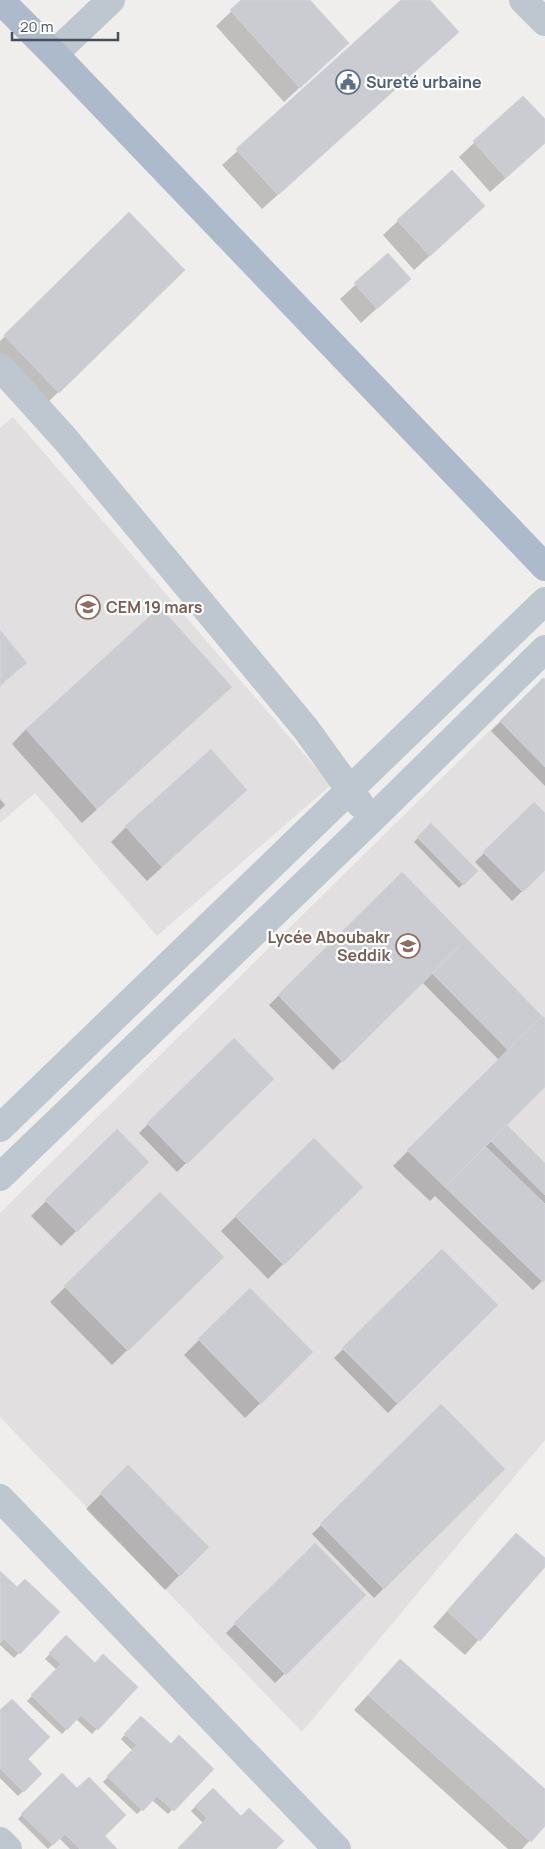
<svg xmlns="http://www.w3.org/2000/svg" width="545" height="1849" font-family="Manrope,sans-serif">
  <style>
    .education { fill: #e1dfdf }
    .shadow { fill: #0003 }
    .building { fill: #caccd2; stroke: #d1d3d9 }
    .lines { fill: none; stroke-linecap: round; stroke-linejoin: round }
    .minor { stroke: #bec7cf; stroke-width: 28 }
    .major { stroke: #adbacc; stroke-width: 28 }
    .labels { text-anchor: middle; stroke-width: 4.5; stroke-linejoin: round; paint-order: stroke }
    .service-label { font-size: 16px; font-weight: bold; fill: #4e5e75; stroke: #fff; text-anchor: start }
    .education-label { font-size: 16px; font-weight: bold; fill: #785e54; stroke: #fff; text-anchor: start }
  </style>
  <rect width="100%" height="100%" fill="#f0eded"/>
  <path class="education" d="M13,417l318,368 -174,151 -122,-143 -35,30v-395z
    M543,678l2,1v761l-243,292 -302,-315v-204z"/>
  <path class="shadow" d="M243,0h65l24,58 -48,44 -68,-76z
    M403,0h26l13,47 -180,162 -40,-44z
    M523,97l22,24v22l-55,49 -31,-35z
    M129,214l54,56 -140,137 -43,-45v-21z
    M398,221h70l-54,49 -31,-35z
    M388,255l21,24 -48,44 -21,-24z
    M0,632l25,31 -25,23z
    M543,680l2,1v105l-54,-55z
    M231,687l-149,136 -70,-79 14,-15z
    M246,790l-99,91 -36,-39 15,-15z
    M0,799l5,6 -5,5z
    M534,803l11,12v54l-33,32 -37,-39z
    M431,825l45,46 -17,17 -45,-46z
    M402,874l143,146v66l-40,38 40,41v113l-12,12 -98,-94 -5,5 -37,-35 106,-106 -77,-78 -89,88 -64,-65z
    M234,1040l38,39 -95,93 -38,-39z
    M117,1131l30,31 -86,84 -30,-30z
    M314,1139l47,48 -93,92 -47,-48z
    M160,1194l62,63 -110,108 -62,-63z
    M442,1251l54,54 -108,108 -54,-55z
    M250,1289l62,63 -67,66 -61,-63z
    M441,1406l63,63 -130,129 -62,-64z
    M128,1467l79,80 -42,43 -79,-81z
    M315,1545l49,50 -89,88 -49,-50z
    M502,1549l43,11v5l-80,90 -32,-28z
    M0,1573l17,16 41,23 -44,46 -14,-13z
    M66,1637l29,27 41,24 -44,46 -16,-15 -14,15 -35,-33 30,-31 -12,-11z
    M400,1660l145,131v33l-23,25h-14l-154,-139z
    M0,1712l26,47 15,15 -23,22 -18,-18z
    M142,1718l29,27 41,24 -44,45 -16,-14 -15,14 -34,-32 30,-31 -12,-12z
    M62,1774l41,62 12,13h-45l-11,-11 -11,11 -30,-30z
    M213,1789l62,60h-96l24,-26 -12,-12z"/>
  <path class="building" d="M241,0h69l39,43 -49,45 -70,-78z
    M401,0h29l29,32 -181,163 -42,-46z
    M523,96l22,23v24l-39,35 -33,-37z
    M452,170l33,36 -55,50 -33,-36z
    M129,212l56,58 -126,123 -55,-58z
    M388,253l23,26 -34,30 -23,-26z
    M160,607l72,80 -135,122 -71,-80z
    M0,630l27,33 -27,22z
    M543,678l2,1v88l-45,-46z
    M211,749l36,41 -85,77 -37,-41z
    M534,802l11,11v57l-22,22 -40,-40z
    M431,823l47,48 -14,14 -47,-48z
    M402,872l65,67 -124,123 -65,-67z
    M467,939l75,77 -34,34 -76,-77z
    M542,1016l3,2v69l-100,100 -38,-37z
    M234,1038l40,41 -87,85 -40,-41z
    M506,1124l39,39v32l-55,-55z
    M117,1129l32,33 -72,70 -32,-32z
    M314,1138l49,49 -79,78 -49,-49z
    M485,1146l60,58v76l-2,2 -98,-95z
    M160,1192l64,65 -96,94 -64,-65z
    M442,1249l56,56 -100,99 -56,-56z
    M250,1288l63,64 -52,52 -63,-65z
    M441,1404l64,65 -121,120 -64,-65z
    M128,1465l81,82 -29,29 -80,-83z
    M516,1533l29,25v9l-65,74 -33,-30z
    M315,1543l51,52 -80,80 -52,-52z
    M0,1571l17,16 8,-8 35,33 -40,42 -16,-15 -4,4z
    M66,1635l29,28 8,-9 35,33 -40,43 -17,-15 -14,15 -36,-35 30,-31 -12,-11z
    M400,1659l145,130v37l-14,16 -163,-147z
    M12,1699l38,38 -22,22 14,15 -18,18 -24,-24v-58z
    M141,1716l30,28 8,-9 35,34 -40,42 -17,-15 -14,15 -36,-35 30,-31 -13,-11z
    M62,1773l15,15 12,-11 37,38 -21,21 12,13h-37l-15,-15 -12,11 -32,-31z
    M213,1788l28,28 8,-8 35,33 -8,8h-97l-1,-1 29,-30 -12,-12z"/>
  <g class="lines">
    <path class="minor" d="M523,0l22,22
      M54,54l57,-54
      M0,367l66,73 240,289 54,75
      M0,1128l545,-527
      M0,1177l371,-357 174,-171
      M0,1498l337,351
      M0,1841l8,8"/>
    <path class="major" d="M0,0l54,54 491,513"/>
  </g>
  <defs>
    <g id="civic-ring" transform="scale(1.25)"><circle r="9.5" fill="#fff" stroke="#5c6f8a" stroke-width="1.5"/><path d="M-.6-6.5H3V-4.5H.6V-3L4-1V1h2V6H-6V1h2V-1L-.6-3ZM-1.2 2.5V6h2.4V2.5Z" fill="#5c6f8a"/></g>
    <g id="school-ring" transform="scale(1.25)"><circle r="9.5" fill="#fff" stroke="#8d6e63" stroke-width="1.5"/><path d="M0-5L7-2L0 1L-7-2ZM-4 1L0 2.5L4 1V4Q0 6-4 4Z" fill="#8d6e63"/></g>
  </defs>
  <g fill-rule="evenodd">
    <use href="#civic-ring" x="348" y="82"/>
    <use href="#school-ring" x="88" y="607"/>
    <use href="#school-ring" x="408" y="946"/>
  </g>
  <g class="labels">
    <g class="service-label">
      <text x="366" y="88">Sureté urbaine</text>
    </g>
    <g class="education-label">
      <text x="106" y="613">CEM 19 mars</text>
      <text x="390" y="943" text-anchor="end">Lycée Aboubakr<tspan x="390" dy="18">Seddik</tspan></text>
    </g>
  </g>
  <path d="M12 32v8h106v-8" fill="none" stroke="#464f5a" stroke-width="2.5"/>
  <text x="20" y="32" font-size="15" fill="#464f5a" stroke="#ffffff" stroke-width="4" paint-order="stroke">20 m</text>
</svg>
